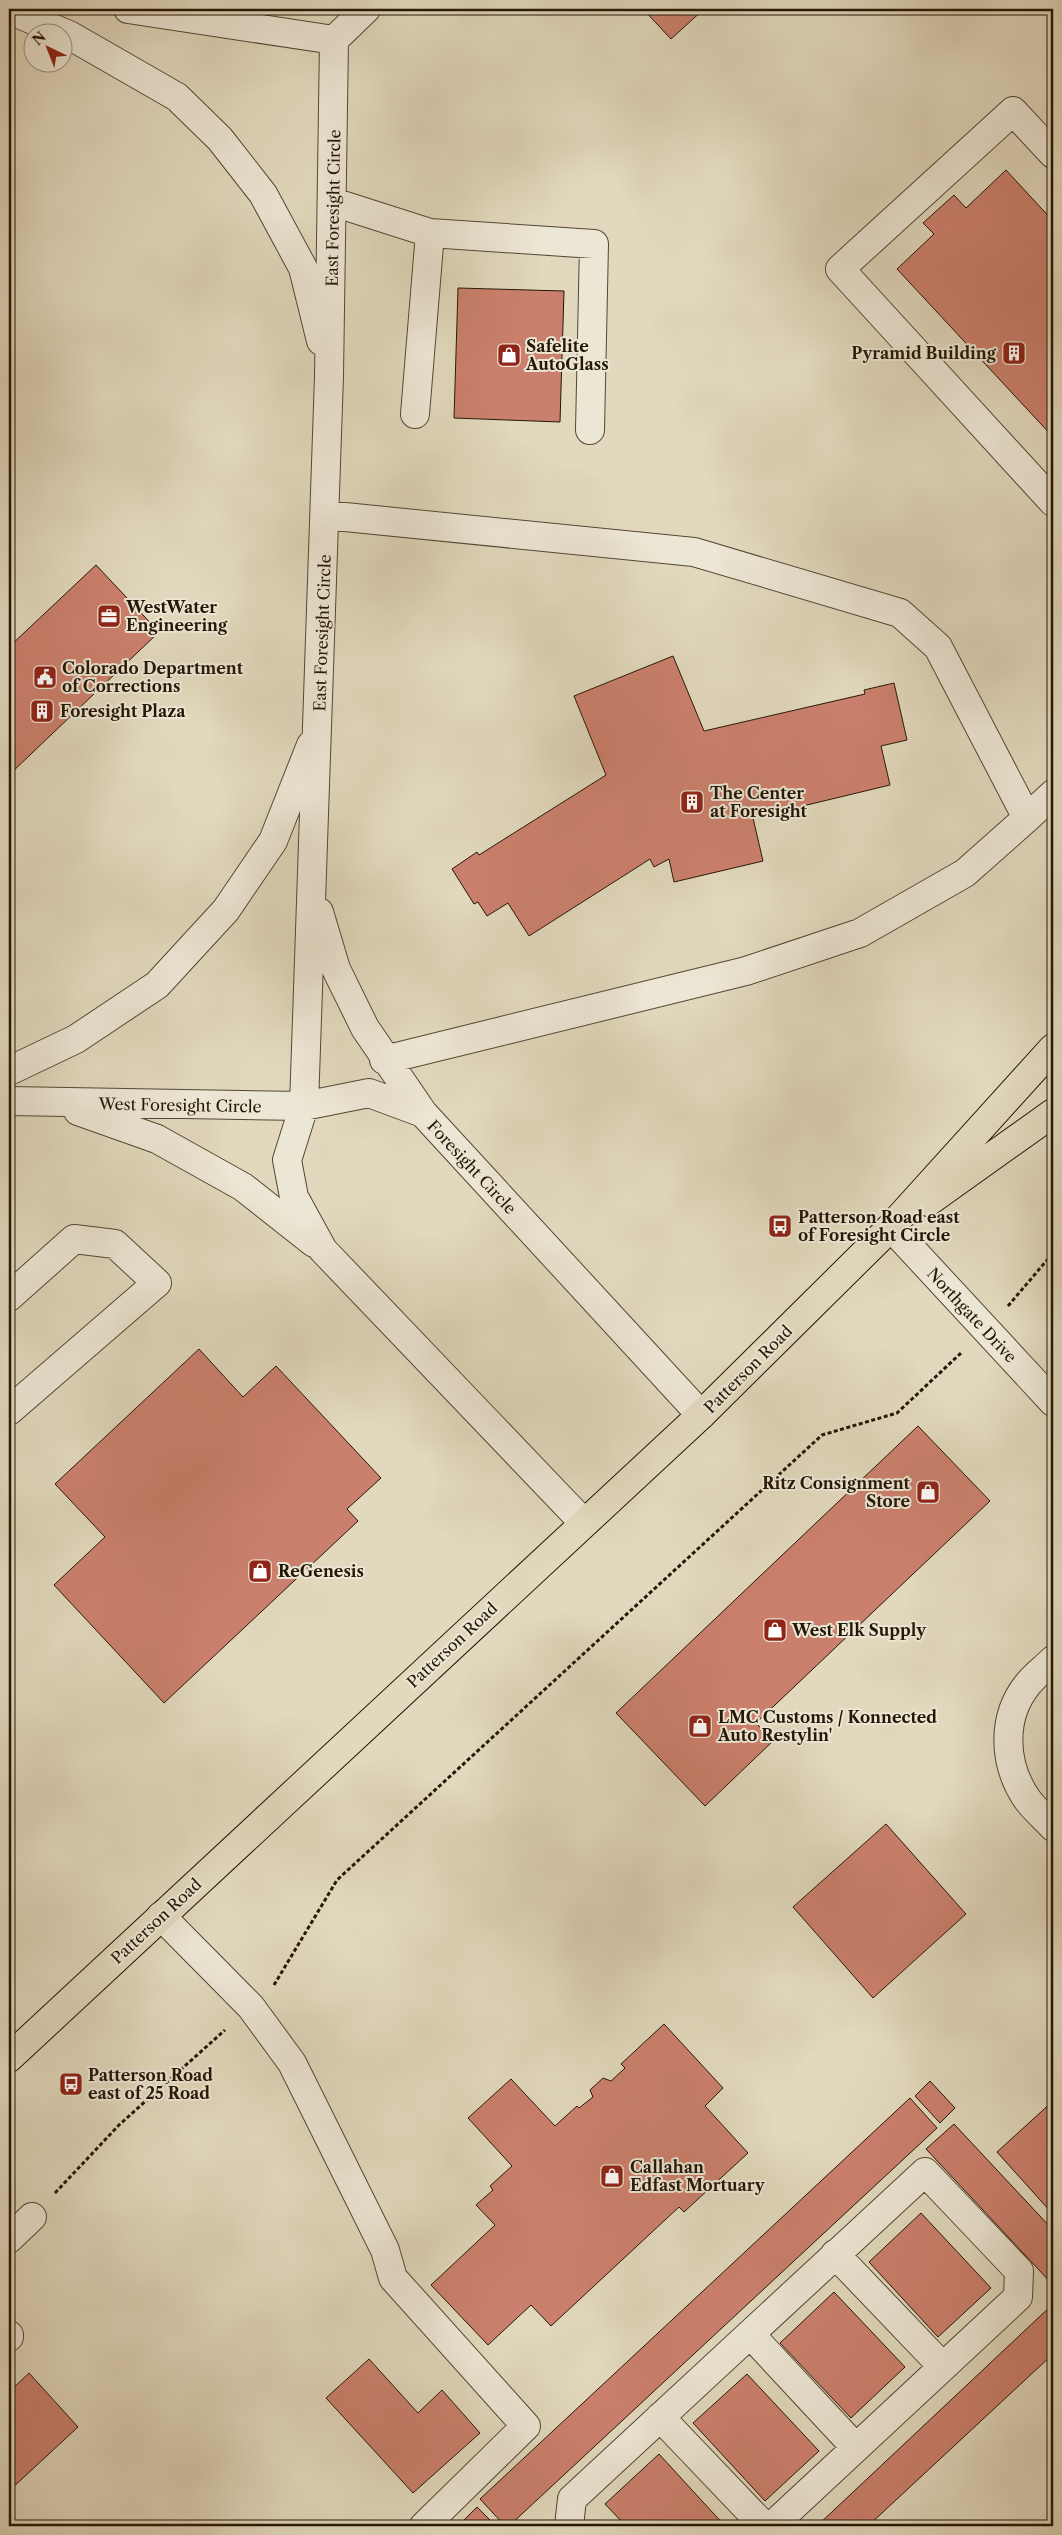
<svg xmlns="http://www.w3.org/2000/svg" width="1062" height="2535" font-family="'Libre Caslon Text',serif">
  <style>
    .building { fill: #cb806d; stroke: #241706 }
    .lines { fill: none; stroke-linecap: round; stroke-linejoin: round }
    .minor-casing { stroke: #534734; stroke-width: 30 }
    .major-casing { stroke: #241706; stroke-width: 30 }
    .path { stroke: #241706; stroke-width: 3; stroke-dasharray: 4 2.5; stroke-linecap: butt }
    .minor { stroke: #ece6d4; stroke-width: 28 }
    .major { stroke: #e1d8bd; stroke-width: 28 }
    .labels { text-anchor: middle; stroke-width: 4; stroke-linejoin: round; paint-order: stroke }
    .street-label { font-size: 16px; fill: #241706; stroke: #ece6d4 }
    .poi-label { font-size: 16px; font-weight: bold; fill: #241706; stroke: #ece6d4; text-anchor: start }
  </style>
  <rect width="100%" height="100%" fill="#e1d8bd"/>
  <filter id="stains"><feTurbulence type="fractalNoise" baseFrequency=".004" numOctaves="4"/><feColorMatrix values="0 0 0 0 .2 0 0 0 0 .09 0 0 0 0 .02 0 0 0 .5 -.17"/></filter>
  <radialGradient id="worn" r=".72"><stop offset=".6" stop-color="#630" stop-opacity="0"/><stop offset="1" stop-color="#630" stop-opacity=".3"/></radialGradient>
  <path class="building" d="M643,9h61l-33,30z
    M1006,170l47,51v216l-156,-168 37,-35 -11,-11 31,-28 12,13z
    M458,288l106,3 -4,131 -106,-4z
    M96,565l63,67 -150,143v-128z
    M673,656l31,75 161,-37 -1,-4 30,-7 13,57 -26,6 9,39 -137,33 10,43 -89,21 -5,-23 -15,8 -4,-8 -121,77 -21,-33 -21,13 -9,-14 -4,2 -22,-35 25,-17 2,3 127,-80 -32,-79z
    M199,1349l44,48 33,-31 105,112 -34,31 11,12 -194,182 -110,-118 51,-48 -50,-53z
    M918,1426l72,75 -234,222 17,18 -68,65 -89,-93z
    M886,1824l80,90 -93,84 -80,-91z
    M664,2024l59,64 -18,18 43,47 -64,59 -5,-5 -128,119 -20,-21 -43,40 -57,-60 64,-60 -19,-20 17,-15 -3,-4 22,-20 -44,-48 43,-39 44,47 22,-20 2,2 14,-11 -3,-7 13,-12 8,3 14,-13 -4,-4z
    M930,2081l25,27 -15,15 -25,-27z
    M910,2098l27,30 -428,398h-4l-25,-27z
    M1053,2101v107l-3,3 -53,-59z
    M954,2124l99,106v55l-127,-136z
    M921,2213l70,75 -53,49 -69,-75z
    M834,2292l71,75 -54,51 -71,-75z
    M1053,2304v50l-185,172h-51z
    M369,2359l49,54 24,-23 38,43 -67,60 -87,-95z
    M29,2373l49,54 -69,64v-99z
    M747,2374l72,77 -54,50 -72,-78z
    M659,2454l66,72h-99l-21,-22z
    M477,2507l19,19h-28l-5,-5z"/>
  <g class="lines">
    <g class="minor-casing">
      <path id="minor" d="M128,9l206,31
        M366,9l-32,31 -5,336 -25,730 -17,54 7,37 29,53 261,273
        M9,10l60,25 108,62 43,42 43,55 40,74 18,73
        M1053,154l-40,-43 -173,158 213,233
        M333,202l97,31 164,11 -4,186
        M415,414l15,-181
        M325,515l369,37 206,61 38,34 89,171 -62,55 -105,60 -114,38 -362,89
        M1027,818l26,-24
        M319,912l17,57 29,59 58,85 278,302
        M9,1071l67,-32 81,-54 69,-75 47,-69 38,-96
        M9,1101l295,5 65,-13 54,20
        M78,1111l79,28 86,48 71,56
        M891,1227l162,175
        M9,1297l65,-58 41,5 42,39 -148,128
        M1053,1660c-8,8 -18,15 -25,24 -27,33 -25,80 -1,115 7,10 18,19 26,28
        M161,1916l90,91 41,56 93,187 8,28 133,148 -102,100
        M9,2239l23,-22
        M835,2254l108,113
        M750,2334l106,114
        M9,2335v2
        M660,2417l104,109
        M569,2526l3,-27 353,-327 94,99 -1,26 -246,229"/>
    </g>
    <g class="major-casing">
      <path id="major" d="M928,1202l125,-89
        M9,2058l692,-643 190,-188 162,-179"/>
    </g>
    <path class="path" d="M1008,1306l45,-53
      M274,1985l63,-105 485,-445 75,-22 64,-60
      M55,2193l64,-68 106,-95"/>
    <use href="#minor" class="minor"/>
    <use href="#major" class="major"/>
  </g>
  <defs>
    <g id="building-square" transform="scale(1.25)"><rect x="-9" y="-9" width="18" height="18" rx="4" fill="#8f2418" stroke="#ece6d4"/><path d="M-4-6H4V6H1V3H-1V6H-4ZM-2.5-4.3h1.7v1.8h-1.7ZM.8-4.3h1.7v1.8H.8ZM-2.5-1h1.7V.8h-1.7ZM.8-1h1.7V.8H.8Z" fill="#fff"/></g>
    <g id="shop-square" transform="scale(1.25)"><rect x="-9" y="-9" width="18" height="18" rx="4" fill="#8f2418" stroke="#ece6d4"/><path d="M-5-2.5h2.3a2.7 3.5 0 0 1 5.4 0H5L5.5 6h-11ZM-1.5-2.5h3a1.5 2.3 0 0 0-3 0Z" fill="#fff"/></g>
    <g id="office-square" transform="scale(1.25)"><rect x="-9" y="-9" width="18" height="18" rx="4" fill="#8f2418" stroke="#ece6d4"/><path d="M-6-3h4V-5.5h4V-3h4V5H-6ZM-1-4.5V-3h2v-1.5ZM-6 0V1H6V0Z" fill="#fff"/></g>
    <g id="civic-square" transform="scale(1.25)"><rect x="-9" y="-9" width="18" height="18" rx="4" fill="#8f2418" stroke="#ece6d4"/><path d="M-.6-6.5H3V-4.5H.6V-3L4-1V1h2V6H-6V1h2V-1L-.6-3ZM-1.2 2.5V6h2.4V2.5Z" fill="#fff"/></g>
    <g id="bus-square" transform="scale(1.25)"><rect x="-9" y="-9" width="18" height="18" rx="4" fill="#8f2418" stroke="#ece6d4"/><path d="M-5-6H5V4H4V6H2V4H-2V6H-4V4H-5ZM-3.5-4V0h7V-4ZM-3.5 1.2v1.5H-2V1.2ZM2 1.2v1.5H3.5V1.2Z" fill="#fff"/></g>
  </defs>
  <g fill-rule="evenodd">
    <use href="#building-square" x="1014" y="353"/>
    <use href="#shop-square" x="509" y="355"/>
    <use href="#office-square" x="109" y="616"/>
    <use href="#civic-square" x="45" y="677"/>
    <use href="#building-square" x="42" y="711"/>
    <use href="#building-square" x="692" y="802"/>
    <use href="#bus-square" x="780" y="1226"/>
    <use href="#shop-square" x="928" y="1492"/>
    <use href="#shop-square" x="260" y="1571"/>
    <use href="#shop-square" x="775" y="1630"/>
    <use href="#shop-square" x="700" y="1726"/>
    <use href="#bus-square" x="71" y="2084"/>
    <use href="#shop-square" x="612" y="2176"/>
  </g>
  <g class="labels">
    <g class="street-label">
      <text transform="translate(333 208) rotate(-89)" y="6">East Foresight Circle</text>
      <text transform="translate(322 633) rotate(-88)" y="6">East Foresight Circle</text>
      <text transform="translate(180 1105) rotate(1)" y="6">West Foresight Circle</text>
      <text transform="translate(472 1167) rotate(47)" y="6">Foresight Circle</text>
      <text transform="translate(972 1315) rotate(47)" y="6">Northgate Drive</text>
      <text transform="translate(748 1369) rotate(-45)" y="6">Patterson Road</text>
      <text transform="translate(452 1645) rotate(-43)" y="6">Patterson Road</text>
      <text transform="translate(156 1921) rotate(-43)" y="6">Patterson Road</text>
    </g>
    <g class="poi-label">
      <text x="526" y="352">Safelite<tspan x="526" dy="18">AutoGlass</tspan></text>
      <text x="996" y="359" text-anchor="end">Pyramid Building</text>
      <text x="126" y="613">WestWater<tspan x="126" dy="18">Engineering</tspan></text>
      <text x="62" y="674">Colorado Department<tspan x="62" dy="18">of Corrections</tspan></text>
      <text x="60" y="717">Foresight Plaza</text>
      <text x="710" y="799">The Center<tspan x="710" dy="18">at Foresight</tspan></text>
      <text x="798" y="1223">Patterson Road east<tspan x="798" dy="18">of Foresight Circle</tspan></text>
      <text x="910" y="1489" text-anchor="end">Ritz Consignment<tspan x="910" dy="18">Store</tspan></text>
      <text x="278" y="1577">ReGenesis</text>
      <text x="792" y="1636">West Elk Supply</text>
      <text x="718" y="1723">LMC Customs / Konnected<tspan x="718" dy="18">Auto Restylin'</tspan></text>
      <text x="88" y="2081">Patterson Road<tspan x="88" dy="18">east of 25 Road</tspan></text>
      <text x="630" y="2173">Callahan<tspan x="630" dy="18">Edfast Mortuary</tspan></text>
    </g>
  </g>
  <rect width="1062" height="2535" fill="none" stroke="#e1d8bd" stroke-width="30"/>
  <rect x="10" y="10" width="1042" height="2515" fill="none" stroke="#241706" stroke-width="2.5"/>
  <rect x="15" y="15" width="1032" height="2505" fill="none" stroke="#241706"/>
  <g transform="translate(48 48) rotate(317)"><circle r="24" fill="#ece6d4" stroke="#9c9382"/>
  <path d="M0-4L9 19L0 12L-9 19Z" fill="#8f2418"/>
  <text y="-8" font-size="14" font-weight="bold" text-anchor="middle" fill="#241706">N</text>
  </g>
  <rect width="100%" height="100%" filter="url(#stains)"/>
  <rect width="100%" height="100%" fill="url(#worn)"/>
</svg>
